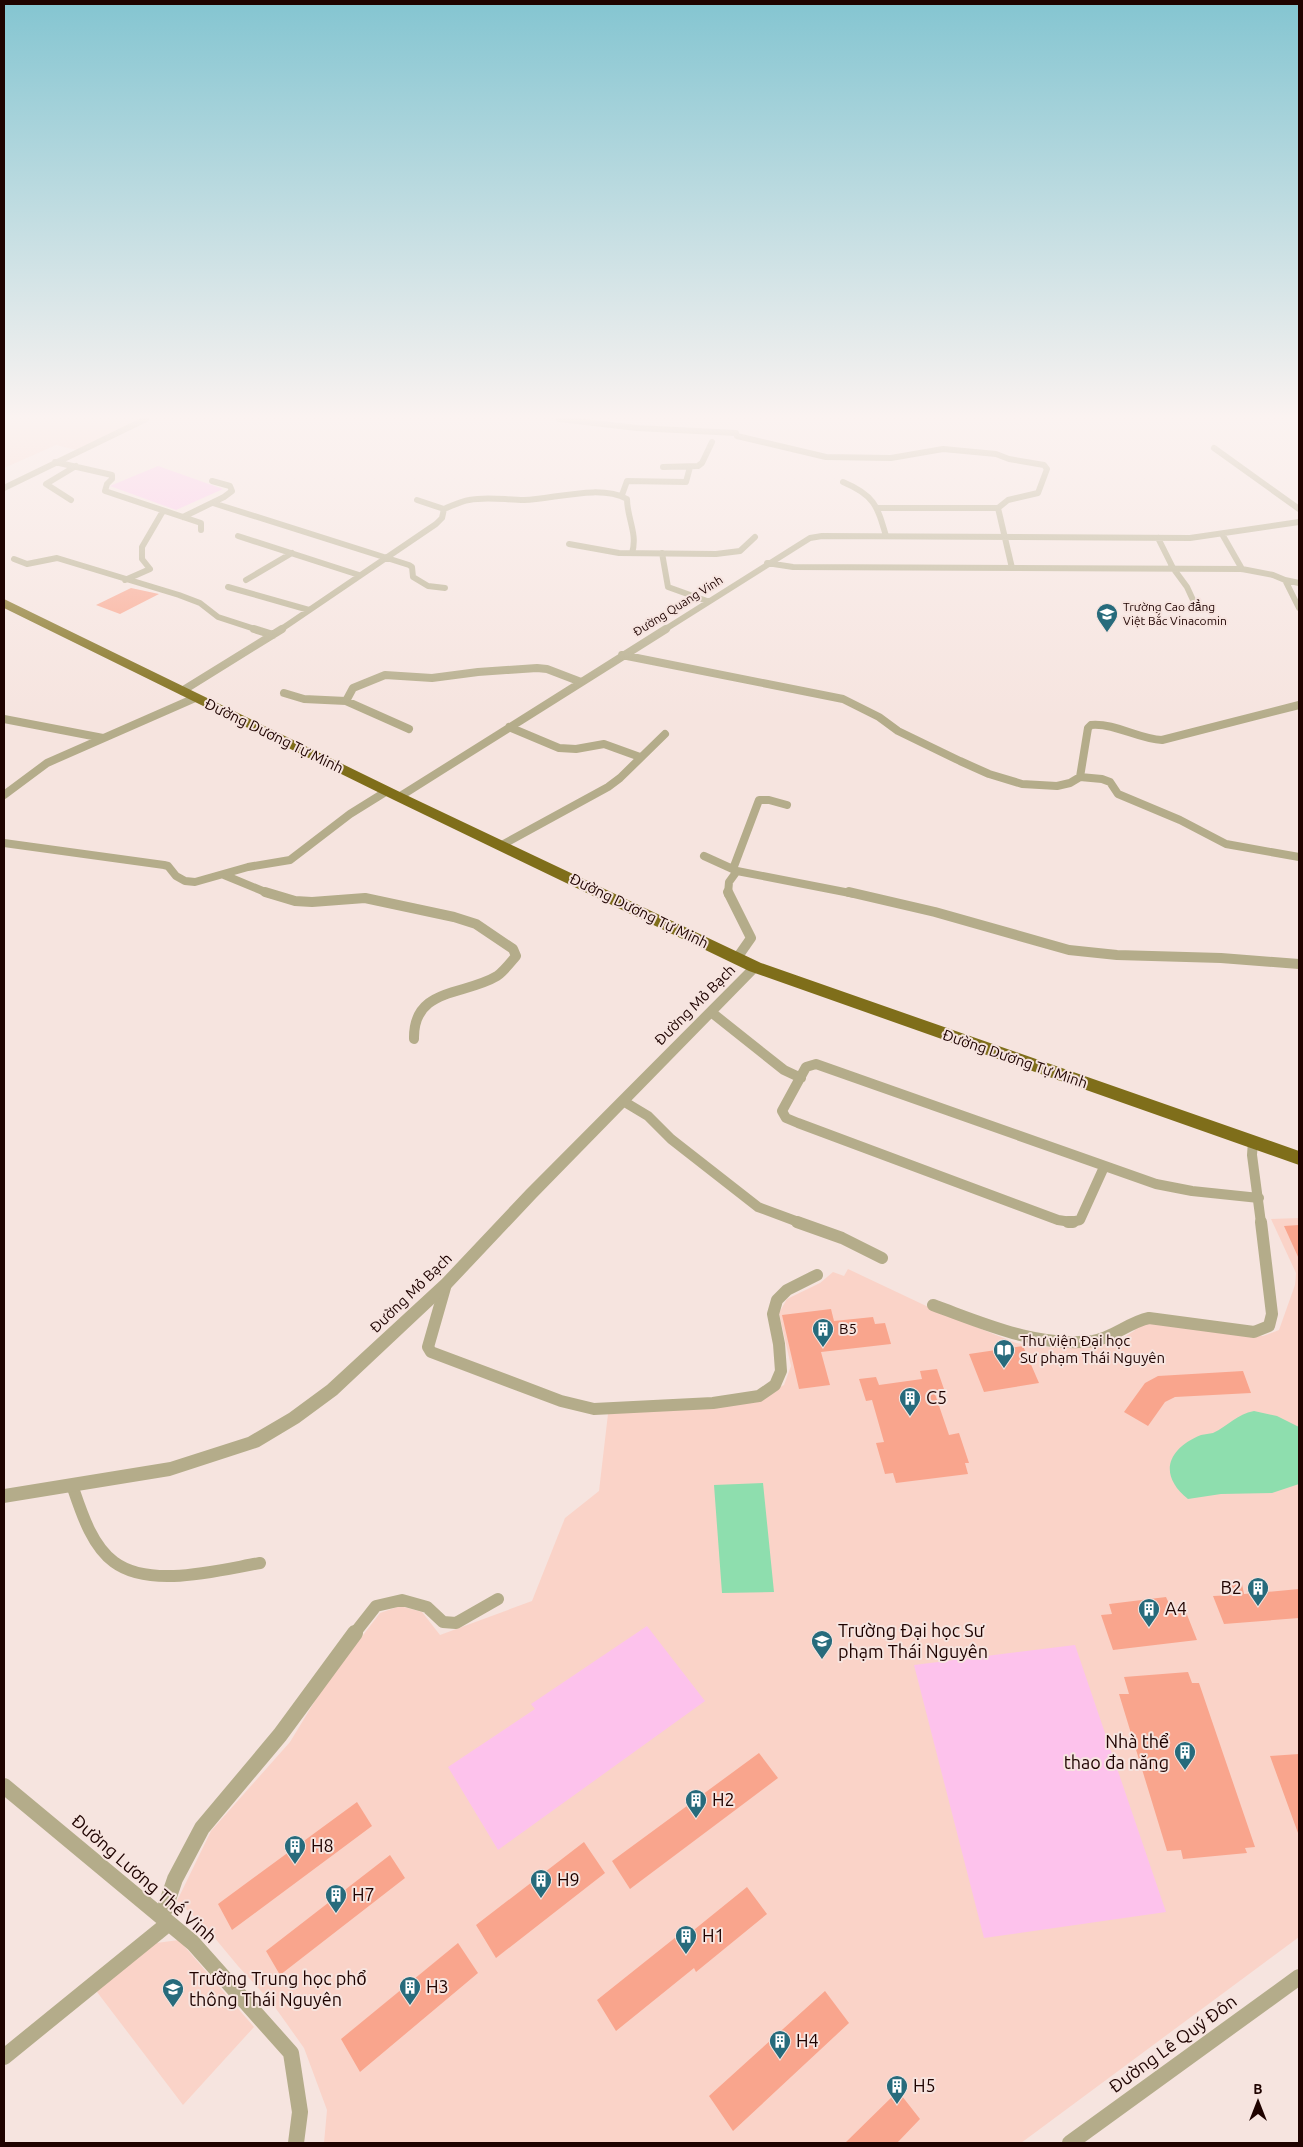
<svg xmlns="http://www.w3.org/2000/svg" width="1303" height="2147" font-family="Ubuntu,sans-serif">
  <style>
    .built { fill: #fad3c8 }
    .green { fill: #fdc2ec }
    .water { fill: #8edeae }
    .building { fill: #f9a58d }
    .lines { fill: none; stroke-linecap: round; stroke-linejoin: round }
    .minor-far4 { stroke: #b4ac8a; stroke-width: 6 }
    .minor-far3 { stroke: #b4ac8a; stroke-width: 8 }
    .minor-far2 { stroke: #b4ac8a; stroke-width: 10 }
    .minor-far1 { stroke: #b4ac8a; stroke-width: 12 }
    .minor { stroke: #b4ac8a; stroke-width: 16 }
    .tertiary { fill: #b4ac8a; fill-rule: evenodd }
    .trunk { fill: #7f6e1a; fill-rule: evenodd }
    .labels { text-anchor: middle; stroke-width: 4; stroke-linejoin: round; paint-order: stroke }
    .far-street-label { font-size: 12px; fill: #1f0300; stroke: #f6e4df }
    .far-poi-label { font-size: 12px; fill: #1f0300; stroke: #f6e4df; text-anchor: start }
    .street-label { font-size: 15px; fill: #1f0300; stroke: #f6e4df }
    .poi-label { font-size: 15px; fill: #1f0300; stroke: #f6e4df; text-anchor: start }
    .near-poi-label { font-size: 18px; fill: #1f0300; stroke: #f6e4df; text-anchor: start }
    .near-street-label { font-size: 18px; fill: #1f0300; stroke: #f6e4df }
  </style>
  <rect width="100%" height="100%" fill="#f6e4df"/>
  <path class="built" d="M4,419h139l-66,31 -21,-5 -52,23z
    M1299,1218v719l-278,206h-697l3,-33 -23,-62 -32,-45 -34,-37 -34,-41 -27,-24 34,-70 79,-89 34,-56 56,-73 20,-7 22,6 18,23 92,-34 33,-83 34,-27 9,-77 141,-11 35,-18 7,-19 -12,-53 8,-14 33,-16 13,-11 11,4 4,-7 91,43 77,31 26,4 35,1 41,-7 16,-10 8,-9 121,14 16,-6 16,-45 1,-12 -25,-54z
    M179,1940l75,87 -71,78 -89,-117 55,-44z"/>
  <path class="green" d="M158,466l65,23 -47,21 -66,-24z
    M647,1626l58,75 -207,149 -50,-83 87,-58 -4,-5z
    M1075,1645l91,267 -182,26 -70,-273z"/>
  <path class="water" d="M1254,1411l23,5 22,11v57l-27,9 -51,1 -33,5c-30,-24 -21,-50 13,-64 4,-1 8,-1 12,-2 15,-7 24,-19 41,-22z
    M763,1483l11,109 -52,1 -8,-108z"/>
  <path class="building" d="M131,588l28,6 -39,20 -24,-9z
    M1299,1225v34l-15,-33z
    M831,1309l3,12 39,-4 2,7 10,-1 6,21 -70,8 9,33 -31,4 -17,-74z
    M1023,1346l16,37 -55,9 -15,-38z
    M937,1369l8,23 -10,2 14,41 10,-2 10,30h-4l3,11 -72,9 -3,-10 -8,1 -9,-31 8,-1 -12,-42 -6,1 -7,-22 17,-2 3,8 43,-6 -2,-8z
    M1243,1371l8,22 -76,4 -10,5 -17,24 -24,-14 21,-29 13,-7z
    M1229,1581l13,3 2,10 55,-5v29l-75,6 -11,-28 20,-1z
    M1166,1597l5,11 13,-1 13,33 -84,10 -12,-35 11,-1 -3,-10z
    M1188,1672l4,11h7l56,164 -10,1 2,5 -64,6 -2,-9 -14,1 -48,-157h10l-5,-17z
    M759,1753l19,25 -148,111 -18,-28z
    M1299,1754v79h-1l-28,-77z
    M357,1802l15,24 -140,104 -14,-26z
    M584,1842l21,31 -109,85 -20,-33z
    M390,1855l15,23 -125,97 -14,-24z
    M747,1887l20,27 -71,58 -2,-4 -78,63 -19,-31 79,-63 3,5z
    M458,1943l20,30 -118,99 -19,-33z
    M825,1991l24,32 -116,108 -24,-35z
    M898,2091l22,28 -23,24h-52z"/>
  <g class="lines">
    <path class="minor-far4" d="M559,419l78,9 99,5
      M737,436l89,21 65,1 52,-9 53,5 13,5 35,6 3,4 -9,24 -30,7 -10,8 14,60
      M1214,448l85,61
      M55,462l57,13v4l-5,5 -2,7 96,32v7
      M663,467l35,-1 4,-3 10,-21
      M843,482c31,13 34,23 43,54
      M4,488l142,-69
      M622,495l5,-14 59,1 4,-15
      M71,500l-25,-16 30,-18
      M213,503l196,62 3,2 1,10 15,9 17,2
      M878,508h120
      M444,509c8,-3 17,-8 25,-9 19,-4 36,0 55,0 30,-1 76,-16 103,-1 0,19 11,35 5,54
      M183,517l41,-20 8,-6 -2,-5 -18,-5
      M1222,534l20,35
      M238,536l121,39
      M1158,538l15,30 14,19 6,13
      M569,544l50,9 97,1 24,-3 15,-14
      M662,553l6,34 39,14
      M14,559l13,5 30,-6 122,37 21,8 18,14 40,13
      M767,563l26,4 449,2 31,6 12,5 14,28
      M125,580l25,-11 -8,-10v-12l21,-36
      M246,580l46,-27
      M1285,580l14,3
      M228,587l81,23
      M280,630l156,-106 6,-6 2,-9 -27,-9
      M664,630l146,-92 12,-2 368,2 109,-16"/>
    <path class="minor-far3" d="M254,629l19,6
      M622,655l221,44 36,18 19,14 62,30 29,13 33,10 35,2 13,-3 10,-6 8,-49 3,-3c25,-2 47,14 71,15l137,-35
      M182,691l100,-62
      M284,693l20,6 42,2 63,28
      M346,701l7,-13 32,-13 47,3 46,-6 59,-4 10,1 34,13
      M4,719l99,19
      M509,727l50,21 17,1 28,-5 36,13
      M1080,777l22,2 8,3 8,12 62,26 46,24 73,13
      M4,795l43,-32 148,-65
      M399,797l267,-168
      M4,843l160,22 4,1 8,10 9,5 10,1 53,-15 42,-7 60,-46 37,-23
      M500,846l108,-59 12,-9 45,-44
      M704,856l33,15 118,23
      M733,869l26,-69h10l18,5
      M224,875l46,19
      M728,894l1,-12 8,-11"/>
    <path class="minor-far2" d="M265,892l30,9 17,1 53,-4 89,19 22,7 37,25 3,7c-6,7 -12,15 -19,20 -33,20 -84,11 -83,63
      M728,892l23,46 -14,20
      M849,892l86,20 134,38 48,5 104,3 78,6
      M711,1012l73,58 17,8
      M623,1101l25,15 23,23 87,68 43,16
      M1253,1141l-1,14 9,68
      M1104,1167l-24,53 -9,2 -13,-2 -260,-97 -12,-5 -4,-7 24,-44 10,-3 340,120 36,7 67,7"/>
    <path class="minor-far1" d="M797,1222l45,16 40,20
      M1068,1222h5
      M446,1284l-18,63 3,5 130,49 33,8 119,-6 46,-7 16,-11 6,-14 -2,-27 -6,-30 4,-14 10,-10 30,-15
      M933,1305c50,18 105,43 160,36 20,-3 36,-19 56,-23l105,14 15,-6 3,-12 -11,-92
      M72,1485c9,26 19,60 42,77 36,27 105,8 146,1
      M354,1634l22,-28 26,-6 25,7 16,15 13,1 42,-24"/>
    <path class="minor" d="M4,1786l189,157 98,110 9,59 -4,31
      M162,1917l13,-38 27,-51 78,-93 75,-102
      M4,2057l165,-134
      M1070,2143l229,-166"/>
    <path class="tertiary" d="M755,963l6,4 -2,3 -223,228 -84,89 -115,108 -38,28 -40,24 -89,29 -166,27v-14l166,-27 78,-25 41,-24 38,-28 115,-106 84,-89 225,-226z"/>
    <path class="trunk" d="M4,599l400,195 357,169 538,188v14l-550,-194 -355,-171 -390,-192z"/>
  </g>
  <linearGradient id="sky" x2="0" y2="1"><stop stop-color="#84c5d1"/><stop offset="0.58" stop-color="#fbf3f1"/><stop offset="1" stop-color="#fbf3f1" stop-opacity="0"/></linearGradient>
  <rect width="1303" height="719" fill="url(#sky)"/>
  <defs>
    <g id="university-pin" transform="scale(1.125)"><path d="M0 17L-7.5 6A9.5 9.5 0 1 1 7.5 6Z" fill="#276b7c" stroke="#f6e4df"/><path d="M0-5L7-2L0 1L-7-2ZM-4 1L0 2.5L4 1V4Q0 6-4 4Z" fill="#fff"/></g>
    <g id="building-pin" transform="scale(1.125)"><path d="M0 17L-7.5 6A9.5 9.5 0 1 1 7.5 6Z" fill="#276b7c" stroke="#f6e4df"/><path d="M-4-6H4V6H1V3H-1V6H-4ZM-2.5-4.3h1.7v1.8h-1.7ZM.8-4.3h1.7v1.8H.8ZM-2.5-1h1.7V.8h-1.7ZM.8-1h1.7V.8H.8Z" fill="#fff"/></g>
    <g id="library-pin" transform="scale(1.125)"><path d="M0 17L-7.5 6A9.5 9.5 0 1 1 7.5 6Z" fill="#276b7c" stroke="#f6e4df"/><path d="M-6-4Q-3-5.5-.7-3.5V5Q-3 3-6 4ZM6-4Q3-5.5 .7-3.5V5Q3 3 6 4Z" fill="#fff"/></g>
    <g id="school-pin" transform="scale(1.125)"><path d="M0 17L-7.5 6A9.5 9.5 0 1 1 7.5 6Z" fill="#276b7c" stroke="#f6e4df"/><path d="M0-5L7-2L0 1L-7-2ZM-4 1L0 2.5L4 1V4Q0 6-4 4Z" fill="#fff"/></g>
  </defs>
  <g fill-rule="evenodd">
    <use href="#university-pin" x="1107" y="614"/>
    <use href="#building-pin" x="823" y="1329"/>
    <use href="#library-pin" x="1004" y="1350"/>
    <use href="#building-pin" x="910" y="1398"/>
    <use href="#building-pin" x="1258" y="1588"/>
    <use href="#building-pin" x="1149" y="1609"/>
    <use href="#university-pin" x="822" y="1641"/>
    <use href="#building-pin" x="1185" y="1752"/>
    <use href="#building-pin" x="696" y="1800"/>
    <use href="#building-pin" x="295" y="1846"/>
    <use href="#building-pin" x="541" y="1880"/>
    <use href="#building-pin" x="336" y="1895"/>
    <use href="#building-pin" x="686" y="1936"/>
    <use href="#building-pin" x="410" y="1987"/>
    <use href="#school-pin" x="173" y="1989"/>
    <use href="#building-pin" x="780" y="2041"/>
    <use href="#building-pin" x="897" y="2086"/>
  </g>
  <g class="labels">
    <g class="far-street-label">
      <text transform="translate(678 606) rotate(-32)" y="4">Đường Quang Vinh</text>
    </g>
    <g class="far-poi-label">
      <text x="1123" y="611">Trường Cao đẳng<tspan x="1123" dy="14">Việt Bắc Vinacomin</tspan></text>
    </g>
    <g class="street-label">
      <text transform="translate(274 736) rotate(26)" y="5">Đường Dương Tự Minh</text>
      <text transform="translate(639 911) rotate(26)" y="5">Đường Dương Tự Minh</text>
      <text transform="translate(695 1005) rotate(-45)" y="5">Đường Mỏ Bạch</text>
      <text transform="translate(1015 1059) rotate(19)" y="5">Đường Dương Tự Minh</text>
      <text transform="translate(411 1293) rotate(-44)" y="5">Đường Mỏ Bạch</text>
    </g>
    <g class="poi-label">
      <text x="839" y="1334">B5</text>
      <text x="1020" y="1346">Thư viện Đại học<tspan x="1020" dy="17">Sư phạm Thái Nguyên</tspan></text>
    </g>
    <g class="near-poi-label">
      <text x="926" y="1404">C5</text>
      <text x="1242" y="1594" text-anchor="end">B2</text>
      <text x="1165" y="1615">A4</text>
      <text x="838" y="1637">Trường Đại học Sư<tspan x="838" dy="21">phạm Thái Nguyên</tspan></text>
      <text x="1169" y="1748" text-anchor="end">Nhà thể<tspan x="1169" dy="21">thao đa năng</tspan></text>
      <text x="712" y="1806">H2</text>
      <text x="311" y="1852">H8</text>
      <text x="557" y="1886">H9</text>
      <text x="352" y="1901">H7</text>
      <text x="702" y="1942">H1</text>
      <text x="189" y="1985">Trường Trung học phổ<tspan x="189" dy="21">thông Thái Nguyên</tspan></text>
      <text x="426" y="1993">H3</text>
      <text x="796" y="2047">H4</text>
      <text x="913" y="2092">H5</text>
    </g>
    <g class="near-street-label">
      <text transform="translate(144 1879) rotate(41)" y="6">Đường Lương Thế Vinh</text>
      <text transform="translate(1173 2044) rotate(-36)" y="6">Đường Lê Quý Đôn</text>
    </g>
  </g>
  <rect width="1303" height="2147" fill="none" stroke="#1f0300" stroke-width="10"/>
  <g transform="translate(1258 2102)" stroke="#f6e4df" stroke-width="4" paint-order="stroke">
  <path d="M0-4L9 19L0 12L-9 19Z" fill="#1f0300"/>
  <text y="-8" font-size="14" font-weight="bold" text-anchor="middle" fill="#1f0300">B</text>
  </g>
</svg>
